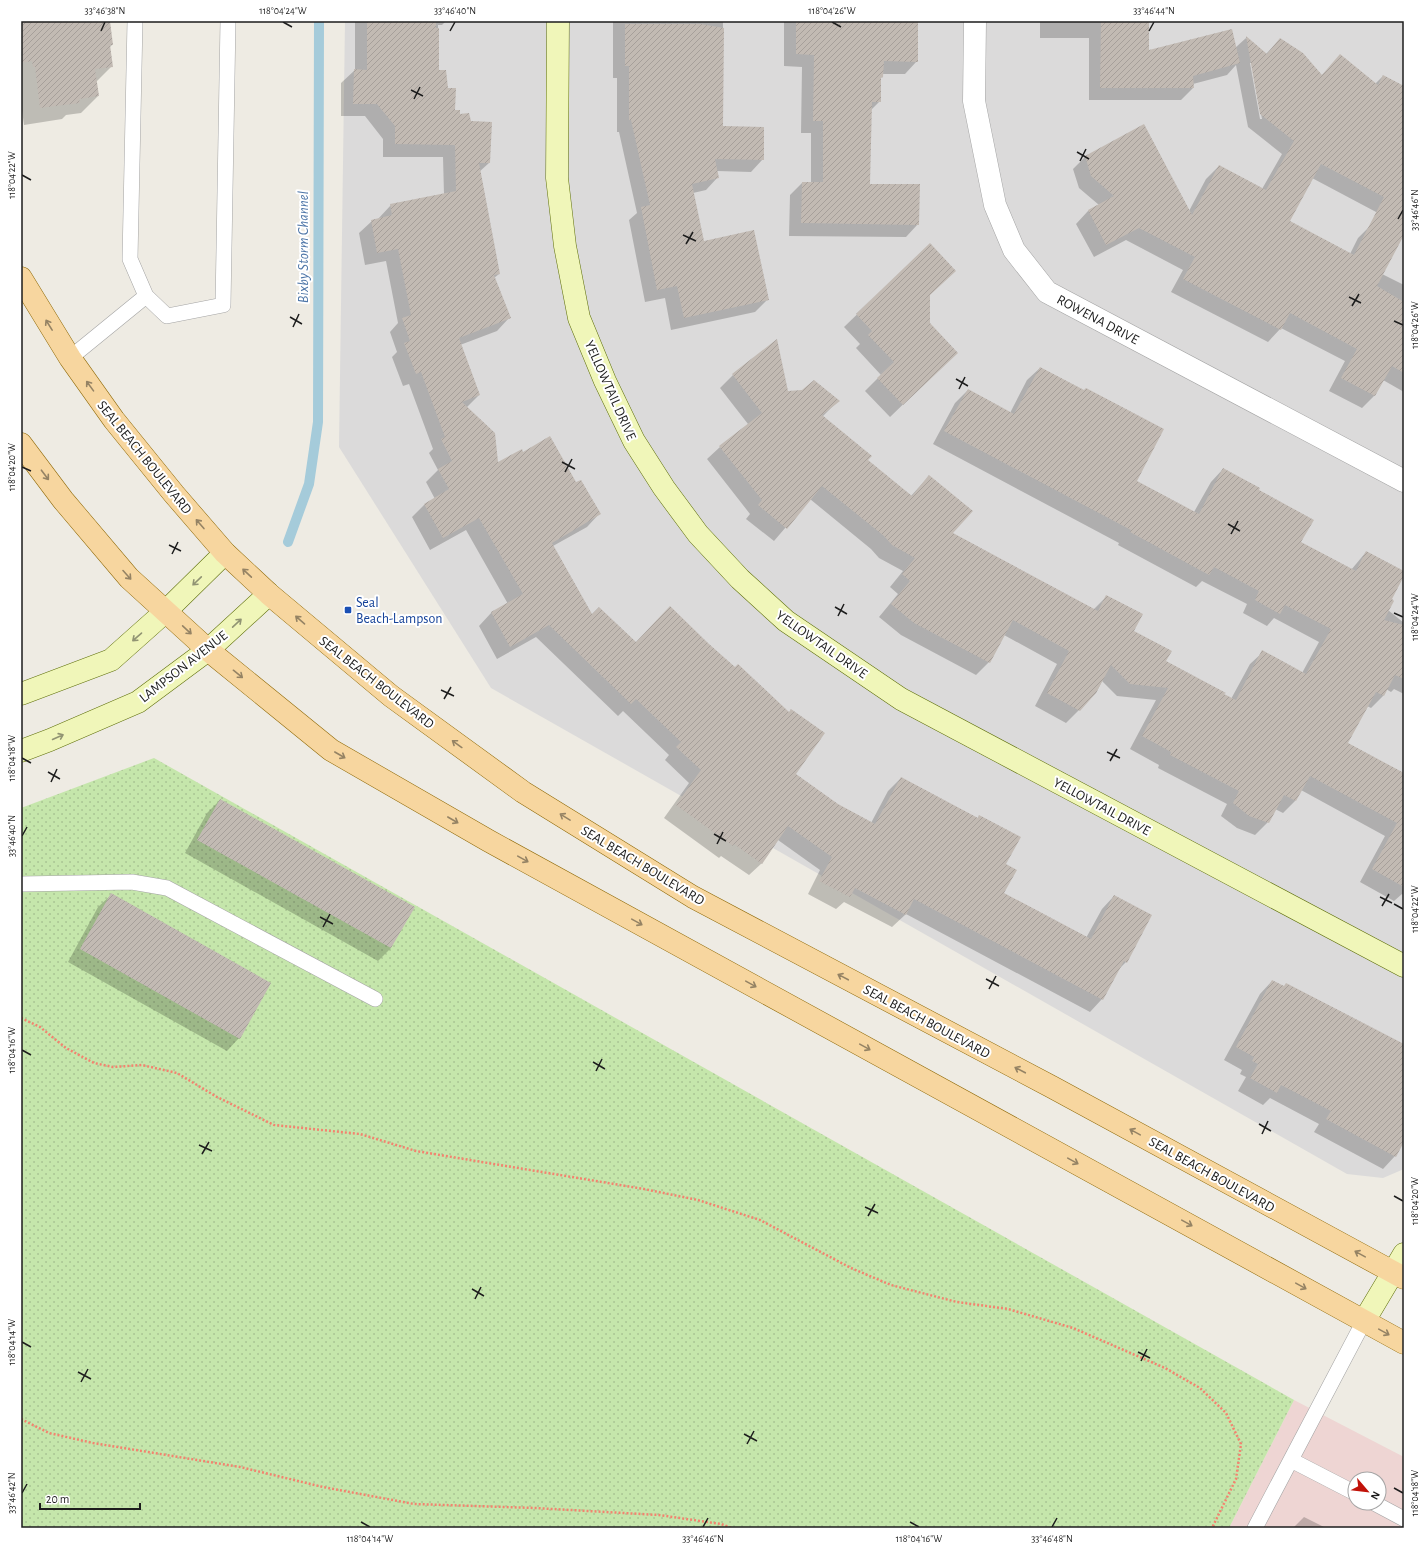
<svg xmlns="http://www.w3.org/2000/svg" width="1425" height="1549" font-family="'Alegreya Sans',sans-serif">
  <style>
    .residential { fill: #dbdada }
    .commercial { fill: #eed5d3; fill-rule: evenodd }
    .grass { fill: url(#grass-dots) }
    .shadow { fill: #0003; fill-rule: evenodd }
    .lines { fill: none; stroke-linecap: round; stroke-linejoin: round }
    .stream { stroke: #a5cbda; stroke-width: 10 }
    .building { fill: url(#building-hatch); fill-rule: evenodd }
    .lane-casing { stroke: #a4a4a4; stroke-width: 16 }
    .street-casing { stroke: #a4a4a4; stroke-width: 23 }
    .secondary-casing { stroke: #5e6f0a; stroke-width: 23 }
    .primary-casing { stroke: #8f6907; stroke-width: 23 }
    .path { stroke: #f3836f; stroke-width: 2.5; stroke-dasharray: 2 2; stroke-linecap: butt }
    .lane { stroke: #fff; stroke-width: 15 }
    .street { stroke: #fff; stroke-width: 22 }
    .secondary { stroke: #f0f6b9; stroke-width: 22 }
    .primary { stroke: #f7d69f; stroke-width: 22 }
    .oneway { stroke: #958364 }
    .oneway2 { stroke: #919473 }
    .ticks { fill: none; stroke: #1d1d1d; stroke-width: 1.5 }
    .transit-dot { fill: #1a4fb4; stroke: #fff; stroke-width: 1.5 }
    .labels { text-anchor: middle; stroke-width: 4; stroke-linejoin: round; paint-order: stroke }
    .street-label { font-size: 14px; fill: #1d1d1d; stroke: #fff }
    .transit-label { font-size: 14px; fill: #164399; stroke: #fff; text-anchor: start }
    .water-label { font-size: 15px; font-style: italic; fill: #4e76a8; stroke: #fff }
    .neatline { fill: none; stroke: #1d1d1d; stroke-width: 1.5 }
    .ticks-label { font-size: 10px; text-anchor: middle; fill: #1d1d1d }
  </style>
  <defs>
    <pattern id="grass-dots" width="8" height="8" patternUnits="userSpaceOnUse"><rect width="8" height="8" fill="#c5e6ab"/><path d="M2 2h.1M6 6h.1" fill="none" stroke="#a9c593" stroke-width="1.8" stroke-linecap="round"/></pattern>
    <pattern id="building-hatch" width="6" height="6" patternUnits="userSpaceOnUse"><rect width="6" height="6" fill="#c2bab3"/><path d="M-1 1l2-2M0 6l6-6M5 7l2-2" fill="none" stroke="#a69f9a"/></pattern>
  </defs>
  <rect width="100%" height="100%" fill="#eeebe3"/>
  <path class="residential" d="M345,21h1059v1148l-21,9 -36,-4 -856,-486 -152,-241z"/>
  <path class="commercial" d="M1294,1400l110,57v71h-175zM1355,1479h24v24h-24z"/>
  <path class="grass" d="M154,758l1140,642 -65,128h-1208v-720z"/>
  <path class="shadow" d="M21,21h88l3,24 -3,3 3,18 -16,16 2,14 -17,17 -15,2 -4,4 -38,6 -3,-22z
    M355,21h91l-4,4h-4v46l9,18 7,22 16,11 19,41 -10,9 20,102 -5,4 15,40 -12,13 -37,14 19,50 -13,13 32,56 24,-11 54,31 23,30 -12,13 -34,19 39,69 44,28 158,131 44,31 33,18 17,-32 13,-13 76,41 2,-3 26,49 -2,28 83,45 16,-29 12,-13 12,66 -9,9 -15,28 -12,13 -184,-98 -14,13 -48,-25 -8,7 -28,-15 12,-24 -42,-30 -16,23 -13,12 -28,-19 -2,2 -55,-40 25,-35 -24,-23 4,-5 -46,-44 -5,5 -82,-79 -39,22 -18,-33 12,-13 17,-9 -42,-74 -36,20 -18,-33 12,-12 11,-6 -9,-17 12,-12 -9,-17 4,-4 -24,-65 -6,2 -11,-29 5,-5 -7,-20 8,-9 -12,-62 -21,4 -6,-32 13,-12 6,-2 13,-14 53,-10 -1,-38h-60v-18l-18,-23h-24v-33l14,-13z
    M613,21h110l-1,106 41,32 -12,13 -34,-1 1,6 -12,13 -13,3 10,49 64,58 -12,12 -84,18 -6,-32 -20,4 -16,-82 8,-7 -18,-81h-2v-54h-4z
    M784,21h131l2,40 -12,13h-23l-2,6v21l-9,9 -2,75 49,39 -12,13 -117,-1 1,-41 12,-12h9v-50h-10l1,-66 -18,-1z
    M1040,21h108v31l87,-4 11,-10 20,16 14,-15 41,37 19,-20 35,28 8,-8 21,12v121l-11,12 -81,-43 -24,43 62,33 8,-16 12,-12 12,48 22,11v107l-21,-12 -9,16 -12,12 -33,-17 16,-30 -64,-33 -13,14 -97,-50 12,-22 -57,-30 -32,17 -18,-33 12,-13 11,-6 -20,-17 -6,-19 12,-12 59,-32 45,86 17,-32 13,-13 43,23 20,-35 -34,-27 -12,-62 -9,10 -34,9v4l-12,12h-92v-62h-49zM1250,63h2l10,56h-2z
    M930,244l-1,79 15,42 -54,52 -25,-26 16,-16 -25,-27 4,-4 -16,-17z
    M776,341l11,51 51,9 -16,16 45,43 44,36 18,-20 23,57 141,77 14,-14 25,35 33,31 66,37 19,-35 13,-12 39,21 17,-31 -45,-24 -7,8 -24,-13 4,-9 -45,-23 -6,6 -78,-42 1,-2 -186,-99 22,-41 13,-13 42,23 17,-33 13,-12 96,113 58,31 17,-30 12,-13 35,22 42,51 51,28 15,-18 38,20 -14,28 -2,10 16,13v71l-10,-5 -3,3 -5,-3 -3,7 -12,12 -4,-2 -20,37 57,31v121l-2,-1 -8,7 -34,-19 25,-46 -84,-46 -6,11 -12,12 -8,-4 -7,13 -13,13 -18,-7 -16,-12 6,-12 -69,-36 1,-3 -29,-16 26,-49 -39,-4 -15,-15 -6,12 -30,30 -31,-17 22,-42 -53,-29 -15,27 -13,13 -75,-40 -22,-18 19,-23 -8,-7 13,-16 -24,-13 -8,-9 -61,-50 -36,42 -28,-22 4,-5 -43,-55 13,-12 28,-23 -28,-36 13,-13z
    M220,800l171,148 -13,13 -193,-108 22,-40z
    M111,895l128,143 -12,13 -159,-89 30,-55z
    M1272,981l132,78v81l-9,16 -12,13 -69,-37 5,-8 -49,-26 -7,7 -25,-14 8,-14 -6,-3 2,-4 -18,-10 36,-66z
    M1304,1517l22,11h-33z"/>
  <g class="lines">
    <path class="stream" d="M288,542l21,-58 9,-62 1,-401"/>
  </g>
  <path class="building" d="M21,21h89l3,24h-3l3,22 -18,2 4,27 -20,3 1,4 -40,5 -5,-41h-2l-1,-6 -11,2z
    M367,21h69v7h3v42h7l2,18h8l-1,22h5v4l9,-1 2,8 21,1 -2,41h-11l21,111 -6,1 17,43 -52,20 21,57 -18,7 33,31 3,29 24,-13 1,3 27,-16 26,46 5,-2 20,34 -49,29 40,71 7,-7 37,35 34,-36 39,38 26,23 3,-3 51,48 2,-3 34,24 -29,41 42,30 37,20 26,-47 77,41 1,-3 42,22 -15,27 11,6 -13,23 87,46 23,-44 38,20 -25,48 -3,-2 -21,39 -189,-101 -8,16 -51,-27 -5,9 -31,-16 13,-24 -44,-31 -26,38 -28,-20 -1,2 -57,-41 25,-35 -25,-23 5,-5 -45,-43 -5,5 -82,-79 -39,22 -19,-35 32,-18 -44,-76 -36,20 -19,-34 25,-15 -11,-20 14,-8 -11,-22 4,-2 -24,-65 -5,2 -12,-31 6,-2 -8,-23 9,-3 -13,-66 -21,4 -6,-33 21,-5 -2,-11 66,-13 -1,-46 -60,-1v-18l-18,-22h-24l1,-35 13,1z
    M796,21l122,1v40l-34,-1 -1,16 -2,1v24h-9l-2,82h50l-1,41 -118,-2 1,-41h21v-61h-10l1,-66 -18,-1z
    M1101,21h48v29l83,-21 8,34 -47,13 1,12h-94z
    M625,24h76l23,4 -1,98 41,1v33l-49,-1 4,19 -27,6 12,57 50,-11 15,70 -85,18 -7,-32 -20,4 -16,-83 9,-2 -19,-85h-2v-54h-4z
    M1246,36l21,18 13,-16 23,15 19,22 18,-21 38,31 5,-10 21,11v149l-27,51 27,16v71l-12,-7 -17,30 -34,-18 16,-29 -67,-36 -9,17 -98,-51 12,-22 -56,-29 -33,17 -18,-35 26,-14 -23,-20 -6,-20 59,-32 48,91 27,-50 47,25 28,-49 -34,-27zM1321,164l63,33 -30,58 -64,-34z
    M930,243l26,28 -26,24v28l28,30 -55,52 -26,-27 17,-16 -26,-27 4,-4 -16,-17z
    M777,339l11,52 14,-1 12,-10 26,21 -18,14 50,41 -4,4 44,36 17,-21 44,36 -20,22 145,78 8,-16 37,19 -9,17 38,20 -6,10 60,32 -2,1 12,6 26,-50 44,24 25,-45 -46,-24 -5,9 -25,-14 4,-9 -45,-24 -5,8 -79,-43 1,-2 -187,-99 24,-42 46,25 26,-47 44,23 2,-2 78,41 -27,52 62,33 24,-46 37,20 -1,2 55,30 -13,22 55,29 10,-20 38,20v5l-12,23 2,2 -10,19 20,5v54l-9,-4 -11,21 -8,-4 -28,51 56,30v114l-32,-18 25,-46 -87,-47 -14,25 -12,-6 -15,28 -20,-7 -16,-13 6,-12 -69,-36 1,-3 -29,-16 26,-48 -38,-4 -19,-19 -15,28 -16,18 -33,-18 22,-42 -56,-31 -23,43 -76,-40 -23,-19 19,-23 -8,-7 13,-16 -23,-13 -8,-9 -62,-50 -35,43 -29,-24 4,-5 -43,-54 43,-33 -30,-39z
    M220,799l195,108 -24,41 -194,-108z
    M111,893l160,90 -31,56 -160,-90z
    M1272,980l12,6 2,-3 118,61v98l-8,15 -70,-38 5,-8 -50,-26 -4,8 -27,-15 8,-14 -6,-3 2,-4 -18,-10z"/>
  <g class="lines">
    <g class="lane-casing">
      <path id="lane" d="M135,21l-5,238 16,37 21,20 56,-11 5,-284
        M70,358l76,-62
        M21,884l111,-2 35,6 208,111
        M1291,1460l64,33
        M1374,1503l30,16
        M1255,1528l109,-207"/>
    </g>
    <g class="street-casing">
      <path id="street" d="M975,21l-1,80 21,104 19,45 33,42 357,189"/>
    </g>
    <g class="secondary-casing">
      <path id="secondary" d="M558,21l-1,157 8,68 14,72 26,63 29,60 30,47 34,46 42,45 46,42 115,78 503,267
        M21,694l90,-34 55,-49 59,-58
        M21,751l29,-11 88,-38 70,-52 61,-56
        M1364,1321l40,-67"/>
    </g>
    <g class="primary-casing">
      <path id="primary" d="M21,278l49,80 44,62 60,74 51,59 44,41 122,102 132,96 170,105 359,190 352,191
        M21,444l42,56 66,78 79,72 123,100 158,91 915,502"/>
    </g>
    <path class="path" d="M21,1018l19,9 26,21 28,15 19,4 29,-2 35,8 40,24 57,28 86,9 56,17 228,38 54,11 62,20 91,48 40,17 66,17 51,7 65,19 92,40 35,20 26,25 15,31 -5,35 -24,49
      M21,1419l28,14 44,10 147,24 83,20 91,17 121,4 124,7 62,9 10,4"/>
    <use href="#lane" class="lane"/>
    <use href="#street" class="street"/>
    <use href="#secondary" class="secondary"/>
    <use href="#primary" class="primary"/>
  </g>
  <defs><path id="oneway-shaft" d="M-6 0H5M1.5-3L5.5 0L1.5 3" fill="none" stroke-width="1.6" stroke-linecap="round" stroke-linejoin="round"/></defs>
  <g class="oneway">
    <use href="#oneway-shaft" transform="translate(49 325) rotate(-122)"/>
    <use href="#oneway-shaft" transform="translate(90 386) rotate(-126)"/>
    <use href="#oneway-shaft" transform="translate(45 475) rotate(53)"/>
    <use href="#oneway-shaft" transform="translate(200 524) rotate(-131)"/>
    <use href="#oneway-shaft" transform="translate(247 573) rotate(-137)"/>
    <use href="#oneway-shaft" transform="translate(127 575) rotate(48)"/>
    <use href="#oneway-shaft" transform="translate(300 620) rotate(-139)"/>
    <use href="#oneway-shaft" transform="translate(187 630) rotate(43)"/>
    <use href="#oneway-shaft" transform="translate(238 674) rotate(39)"/>
    <use href="#oneway-shaft" transform="translate(457 744) rotate(-144)"/>
    <use href="#oneway-shaft" transform="translate(340 755) rotate(30)"/>
    <use href="#oneway-shaft" transform="translate(565 817) rotate(-148)"/>
    <use href="#oneway-shaft" transform="translate(453 820) rotate(30)"/>
    <use href="#oneway-shaft" transform="translate(523 859) rotate(29)"/>
    <use href="#oneway-shaft" transform="translate(637 922) rotate(29)"/>
    <use href="#oneway-shaft" transform="translate(843 977) rotate(-152)"/>
    <use href="#oneway-shaft" transform="translate(751 984) rotate(29)"/>
    <use href="#oneway-shaft" transform="translate(865 1047) rotate(29)"/>
    <use href="#oneway-shaft" transform="translate(1020 1070) rotate(-152)"/>
    <use href="#oneway-shaft" transform="translate(1135 1132) rotate(-151)"/>
    <use href="#oneway-shaft" transform="translate(1073 1161) rotate(29)"/>
    <use href="#oneway-shaft" transform="translate(1187 1223) rotate(29)"/>
    <use href="#oneway-shaft" transform="translate(1360 1254) rotate(-151)"/>
    <use href="#oneway-shaft" transform="translate(1301 1286) rotate(29)"/>
    <use href="#oneway-shaft" transform="translate(1384 1332) rotate(29)"/>
  </g>
  <g class="oneway2">
    <use href="#oneway-shaft" transform="translate(197 581) rotate(136)"/>
    <use href="#oneway-shaft" transform="translate(237 623) rotate(-43)"/>
    <use href="#oneway-shaft" transform="translate(137 637) rotate(139)"/>
    <use href="#oneway-shaft" transform="translate(58 737) rotate(-24)"/>
  </g>
  <path class="ticks" d="M283,22l9,5M832,22l9,5M101,31l4,-9M450,31l5,-9M1149,31l5,-9M411,90l12,6M414,99l6,-12M1077,152l12,7M1080,161l6,-12M22,175l9,5M1398,219l5,-9M683,235l13,6M686,244l7,-12M1349,297l12,6M1352,306l7,-12M290,317l12,7M1394,321l9,4M293,327l6,-13M956,379l12,7M959,389l6,-12M562,462l13,7M22,467l9,4M565,472l7,-13M1228,524l12,7M1231,534l7,-13M169,545l12,6M172,554l6,-12M835,607l12,7M1394,613l9,4M838,616l6,-12M441,690l13,6M444,699l7,-12M1107,752l13,6M22,758l9,5M1110,761l7,-12M48,772l12,7M51,782l6,-13M714,834l12,7M22,836l5,-9M717,844l6,-12M1380,897l12,6M1394,904l9,5M1382,906l7,-12M320,917l13,7M323,927l7,-13M986,979l13,7M989,989l7,-13M22,1050l9,5M593,1062l12,7M596,1071l6,-12M1259,1124l12,7M1262,1134l6,-13M199,1145l13,6M202,1154l7,-12M1394,1196l9,5M865,1207l13,6M868,1216l7,-12M472,1289l12,7M475,1299l6,-12M22,1342l9,5M1138,1352l12,6M1141,1361l6,-12M78,1372l13,7M81,1382l7,-13M744,1434l13,7M747,1444l7,-13M1394,1488l9,5M22,1493l5,-9M361,1522l9,5M910,1522l9,5M703,1527l5,-9M1052,1527l5,-9"/>
  <rect class="transit-dot" x="344" y="606" width="8" height="8" rx="2"/>
  <g class="labels">
    <g class="street-label">
      <text transform="translate(1098 319) rotate(28)" y="5">ROWENA DRIVE</text>
      <text transform="translate(611 390) rotate(66)" y="5">YELLOWTAIL DRIVE</text>
      <text transform="translate(145 457) rotate(51)" y="5">SEAL BEACH BOULEVARD</text>
      <text transform="translate(822 644) rotate(35)" y="5">YELLOWTAIL DRIVE</text>
      <text transform="translate(183 666) rotate(-38)" y="5">LAMPSON AVENUE</text>
      <text transform="translate(377 682) rotate(38)" y="5">SEAL BEACH BOULEVARD</text>
      <text transform="translate(1102 806) rotate(28)" y="5">YELLOWTAIL DRIVE</text>
      <text transform="translate(643 865) rotate(31)" y="5">SEAL BEACH BOULEVARD</text>
      <text transform="translate(927 1021) rotate(28)" y="5">SEAL BEACH BOULEVARD</text>
      <text transform="translate(1212 1174) rotate(29)" y="5">SEAL BEACH BOULEVARD</text>
    </g>
    <g class="transit-label">
      <text x="356" y="607">Seal<tspan x="356" dy="16">Beach-Lampson</tspan></text>
    </g>
    <g class="water-label">
      <text transform="translate(303 247) rotate(-90)" y="5">Bixby Storm Channel</text>
    </g>
  </g>
  <rect width="1425" height="1549" fill="none" stroke="#ffffff" stroke-width="44"/>
  <g transform="translate(1367 1491) rotate(118)"><circle r="19" fill="#ffffff" stroke="#a5a5a5"/>
  <path d="M0-3L7 15L0 10L-7 15Z" fill="#c11209"/>
  <text y="-6" font-size="11" font-weight="bold" text-anchor="middle" fill="#1d1d1d">N</text>
  </g>
  <path d="M40 1503v6h100v-6" fill="none" stroke="#1d1d1d" stroke-width="2"/>
  <text x="46" y="1503" font-size="12" fill="#1d1d1d" stroke="#ffffff" stroke-width="3" paint-order="stroke">20 m</text>
  <rect x="22" y="22" width="1381" height="1505" class="neatline"/>
  <g class="ticks-label">
    <text x="105" y="14">33°46'38"N</text>
    <text x="283" y="14">118°04'24"W</text>
    <text x="455" y="14">33°46'40"N</text>
    <text x="832" y="14">118°04'26"W</text>
    <text x="1154" y="14">33°46'44"N</text>
    <text transform="translate(11 175) rotate(-90)" y="4">118°04'22"W</text>
    <text transform="translate(1414 210) rotate(-90)" y="4">33°46'46"N</text>
    <text transform="translate(1414 325) rotate(-90)" y="4">118°04'26"W</text>
    <text transform="translate(11 467) rotate(-90)" y="4">118°04'20"W</text>
    <text transform="translate(1414 617) rotate(-90)" y="4">118°04'24"W</text>
    <text transform="translate(11 758) rotate(-90)" y="4">118°04'18"W</text>
    <text transform="translate(11 836) rotate(-90)" y="4">33°46'40"N</text>
    <text transform="translate(1414 909) rotate(-90)" y="4">118°04'22"W</text>
    <text transform="translate(11 1050) rotate(-90)" y="4">118°04'16"W</text>
    <text transform="translate(1414 1201) rotate(-90)" y="4">118°04'20"W</text>
    <text transform="translate(11 1342) rotate(-90)" y="4">118°04'14"W</text>
    <text transform="translate(1414 1493) rotate(-90)" y="4">118°04'18"W</text>
    <text transform="translate(11 1493) rotate(-90)" y="4">33°46'42"N</text>
    <text x="370" y="1542">118°04'14"W</text>
    <text x="703" y="1542">33°46'46"N</text>
    <text x="919" y="1542">118°04'16"W</text>
    <text x="1052" y="1542">33°46'48"N</text>
  </g>
</svg>
